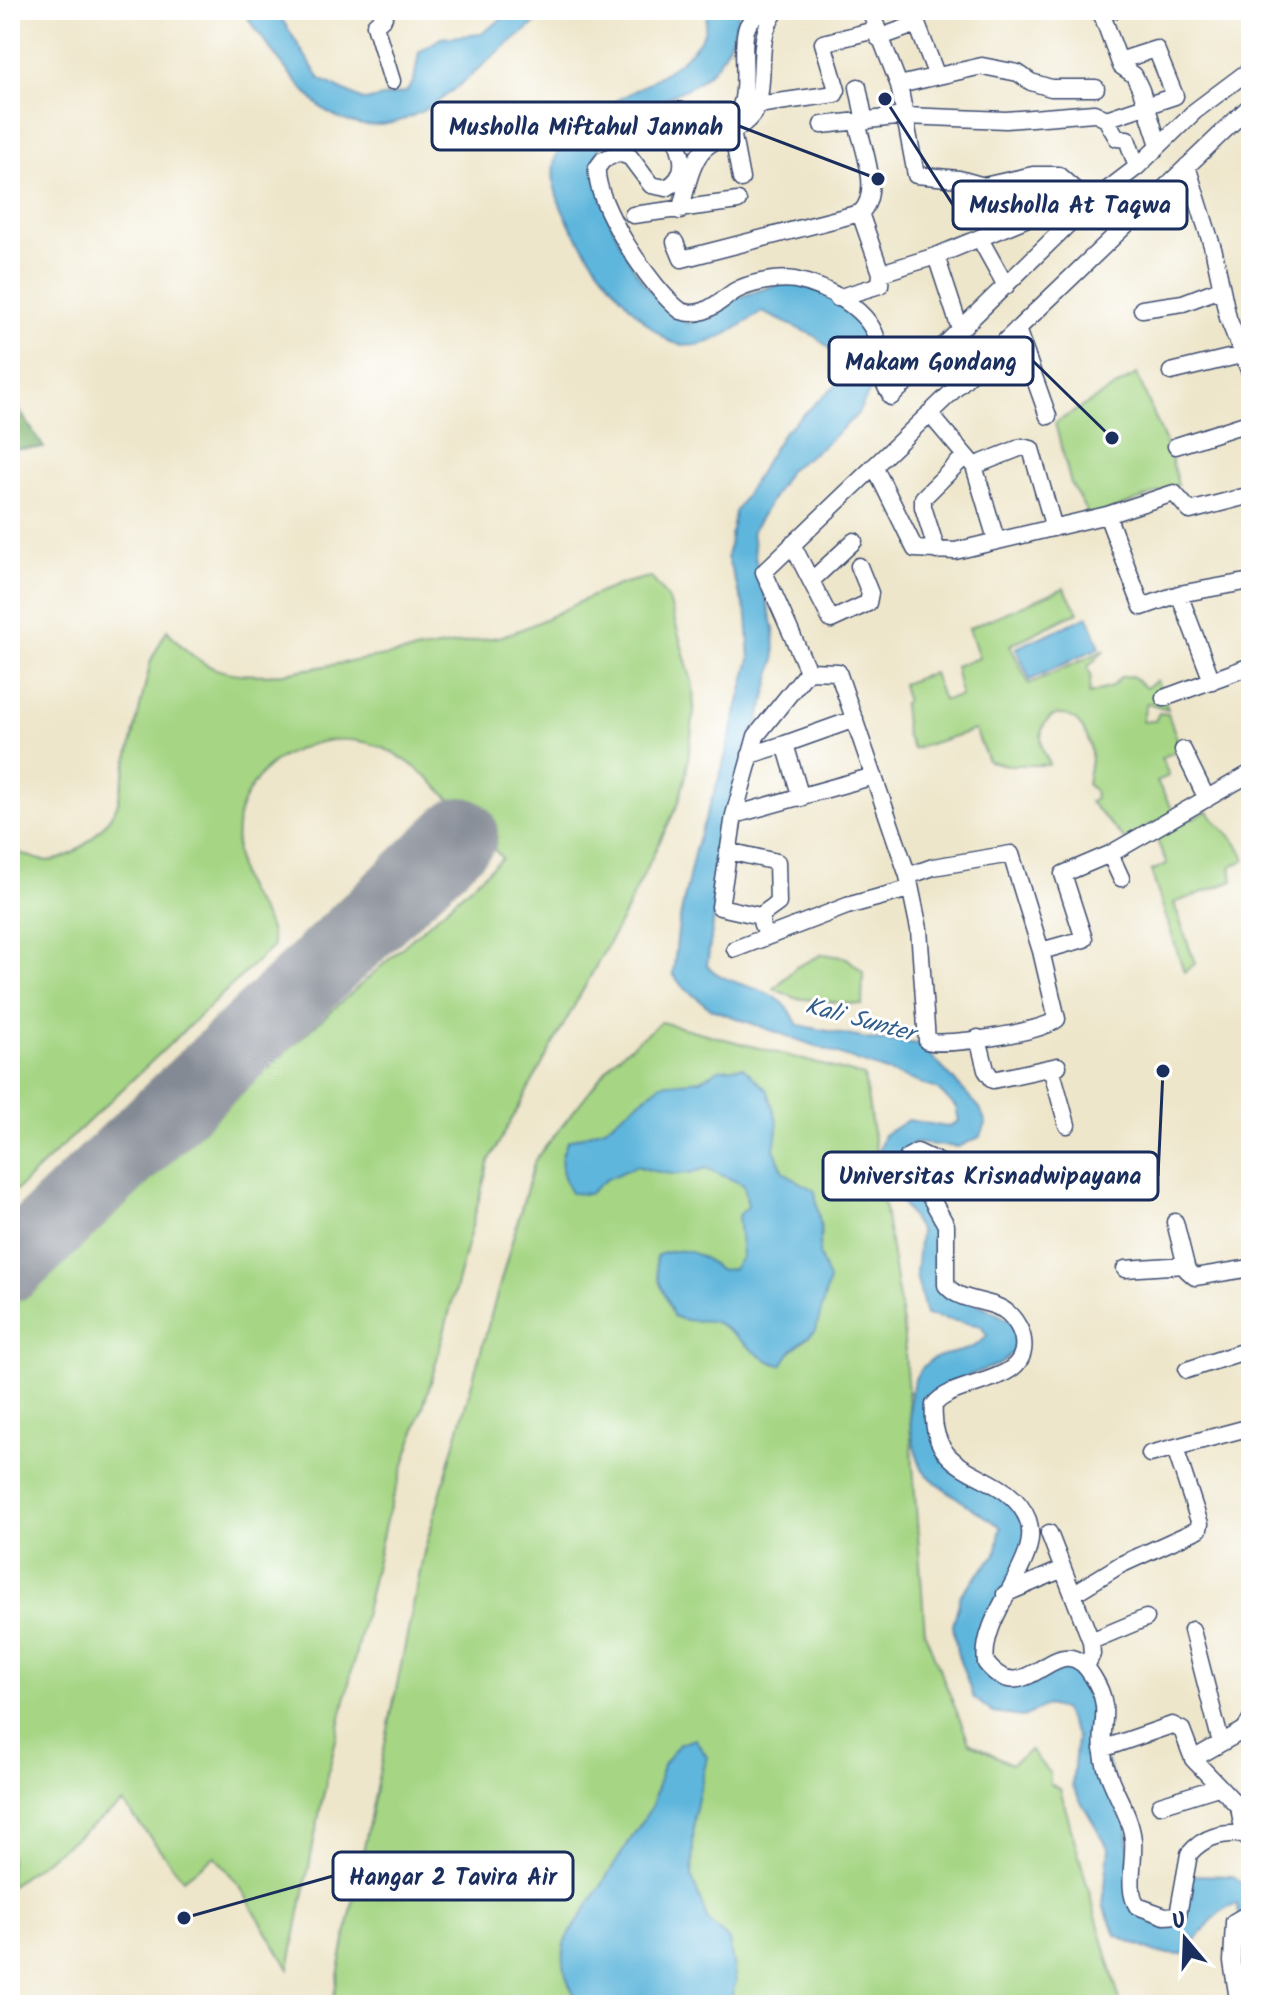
<svg xmlns="http://www.w3.org/2000/svg" width="1261" height="2015" font-family="Kalam,sans-serif">
  <style>
    .green { fill: #a6d684; stroke: #608271; stroke-width: 2 }
    .forest { fill: #84b772; stroke: #507368; stroke-width: 2 }
    .water { fill: #5fb6dc; stroke: #3d729d; stroke-width: 2 }
    .lines { fill: none; stroke-linecap: round; stroke-linejoin: round }
    .taxiway { stroke: #848a94; stroke-width: 30 }
    .runway { stroke: #848a94; stroke-width: 74 }
    .minor-casing { stroke: #3b4a6e; stroke-width: 19 }
    .minor { stroke: #fff; stroke-width: 16 }
    .labels { text-anchor: middle; stroke-width: 6; stroke-linejoin: round; paint-order: stroke }
    .water-label { font-size: 24px; font-style: italic; fill: #335e8a; stroke: #fff }
    .leader { fill: none; stroke: #1b2f5e; stroke-width: 3 }
    .callout-dot { fill: #1b2f5e; stroke: #fff; stroke-width: 3 }
    .callout { fill: #fff; stroke: #1b2f5e; stroke-width: 3 }
    .callout-label { font-size: 24px; text-anchor: middle; font-weight: bold; fill: #1b2f5e }
  </style>
  <rect width="100%" height="100%" fill="#fff"/>
  <filter id="ink" filterUnits="userSpaceOnUse"><feTurbulence type="fractalNoise" baseFrequency=".0125" numOctaves="2"/><feDisplacementMap in="SourceGraphic" scale="16" xChannelSelector="R" yChannelSelector="G"/><feConvolveMatrix kernelMatrix="1 2 1 2 8 2 1 2 1" color-interpolation-filters="sRGB"/></filter>
  <filter id="wash" filterUnits="userSpaceOnUse"><feTurbulence type="fractalNoise" baseFrequency=".006" numOctaves="4" result="noise"/><feDisplacementMap in="SourceGraphic" scale="32" xChannelSelector="R" yChannelSelector="G"/><feGaussianBlur stdDeviation="1.8" result="paint"/><feColorMatrix in="noise" values="0 0 0 0 0 0 0 0 0 0 0 0 0 0 0 0 0 1.4 0 .05"/><feComposite in="paint" operator="in"/></filter>
  <g filter="url(#wash)">
    <rect width="100%" height="100%" fill="#eee6ca"/>
    <path class="green" d="M1137,374l33,79 8,32 -88,33 -19,-34 -16,-61z
      M651,577l18,23 24,86 1,25 -8,64 -7,27 -55,113 -135,246 -58,221 -45,138 -66,290 -31,159 -50,-84 -24,-29 -32,23 -60,-76 -113,83v-587l492,-441c-62,-69 -119,-156 -220,-101 -23,13 -43,43 -45,70 -2,25 0,49 14,70 12,18 20,26 22,49l-263,250v-345c12,1 20,7 31,9 30,6 63,-31 76,-54l34,-146 16,-30c34,41 59,48 111,44l220,-37c56,-15 93,-50 153,-60z
      M1064,588l14,24 -68,33 19,39 76,-34 -18,18 4,6 -2,20 22,-7 10,-10 11,-1 14,12 11,-8 11,29 -21,-6 -5,18h13l4,-8 9,1 13,35 -20,9 8,17 -12,7 17,30 -49,28 -35,-38 5,-3 -1,-9 -7,-6c1,-10 5,-22 4,-32 -7,-51 -57,-47 -49,-5 1,7 6,10 7,18h-41l-20,-4 -13,-31 -62,19 -7,-14 -3,-31 3,-4 -4,-16 31,-11 10,27 18,-4 -6,-30 24,-8 -10,-30z
      M1208,811c12,19 30,26 37,49l-14,6 2,15 -59,22 21,61 -11,8 -33,-101 16,-7 -12,-28z
      M823,954l24,4 16,14 -1,33 -67,-7 -21,-9 22,-22z
      M661,1022l203,54 39,249 22,308 44,109 42,22 19,-14 20,24v10l10,5 61,216h-789l92,-453 111,-392 80,-101z"/>
    <path class="forest" d="M10,396l34,52 -34,1z"/>
    <path class="water" d="M242,10h34l44,69 45,22 41,-9 8,-11 5,-29 22,-14 40,-4 33,-24h37c-15,14 -32,25 -48,38 -48,40 -107,105 -174,65 -26,-16 -68,-77 -87,-103z
      M708,10h31c-3,23 -15,50 -32,65 -32,28 -107,37 -112,89 -1,13 13,53 19,65 18,41 36,70 74,95l52,-27 51,-17 46,19 38,40 3,37 -21,39 -35,32 -32,22 -38,63 4,30 18,66 1,32 -12,47 -21,60 -16,68 -19,130c17,21 54,19 76,38 6,6 11,15 15,22l69,14 53,5 60,64 6,16 -6,13 -22,10 -45,-4 -11,12 40,63 2,68 70,37 2,26 -16,15 -55,20 -18,20 13,49 75,50 15,29 -45,121 22,27 49,-22 37,18 9,73 24,64 6,82 39,22 15,-42 47,1 18,13v116h-12l1,-88 -3,-13c-21,2 -38,36 -55,51l-26,-2 -40,-18 -13,-30 6,-56 -37,-63 5,-49 -14,-27 -15,-5 -25,12 -30,-4 -20,-16 -16,-45 -4,-27 8,-31 35,-40 5,-27c-17,-12 -71,-44 -79,-59 -13,-26 -21,-85 5,-105 18,-14 41,-6 60,-27l-6,-10 -55,-11 -10,-40 4,-44 -34,-54 -8,-25 6,-17 24,-15 39,7 12,-6 -3,-14 -19,-18 -226,-80 -29,-23 -9,-12 6,-51 16,-74 27,-80 28,-110 -3,-43 -20,-59 8,-45 48,-79 55,-50 -1,-29 -24,-19 -51,-23c-27,17 -67,49 -99,25 -35,-27 -63,-65 -87,-102 -80,-127 73,-122 125,-196 5,-7 5,-20 7,-29z
      M1088,616l12,31 -70,33 -14,-32z
      M743,1067l25,24 10,33 -4,25 10,23 31,19 6,38 -2,25 10,26 -13,50 -24,20 -10,15c-27,-5 -41,-30 -65,-42 -13,-6 -25,2 -44,-7 -8,-27 -17,-30 -17,-60 26,-11 44,-4 63,14l14,-1 9,-13 -4,-40 10,-9 -4,-22 -38,-17c-26,10 -44,6 -70,-2l-31,14 -16,14 -18,-1c-10,-19 -14,-33 -3,-52l37,-13 56,-44 40,-4 18,-11z
      M695,1739l12,18 -13,60 -2,61 16,43 21,19 7,42 -7,23h-147c-16,-19 -20,-37 -18,-62l88,-137 11,-41 16,-21z"/>
    <g class="lines">
      <path class="taxiway" d="M10,1258l13,-6"/>
      <path class="runway" d="M10,1265l451,-431"/>
    </g>
  </g>
  <g filter="url(#ink)">
    <g class="lines">
      <g class="minor-casing">
        <path id="minor" d="M384,10v7l-9,8 17,56
          M761,10c-6,6 -13,12 -15,20 -7,26 10,82 -21,94 -20,9 -35,-19 -53,-13l-4,9c9,23 28,53 -2,68l-15,-3 -21,-28 -12,-4 -15,7 -6,8c-3,35 55,122 84,143 22,8 37,-9 54,-20 14,-8 44,-14 60,-11 31,6 77,30 83,64 4,18 1,38 14,52
          M870,10l29,75 17,90 43,4 25,7 49,-11h25l32,28
          M1038,10h26
          M1069,10h45
          M1101,12l20,54 13,9 7,15 18,55
          M878,38l39,-14 19,50
          M899,85l83,-19 36,7 13,9 20,6h45
          M858,87l7,35
          M757,105l78,-11 2,-4 -14,-47 52,-13
          M1106,119l69,-23 -19,-47 -31,10 -4,7
          M822,125l83,-9 101,4 88,-7 12,6 11,19 10,1 10,28
          M732,131l9,48
          M1187,166l27,86 14,66 23,57
          M680,211c6,-19 10,-49 25,-63 16,-14 44,-20 52,-42 10,-32 -3,-69 20,-96
          M860,213l21,60
          M633,215l105,-14
          M980,239l26,47
          M675,242l7,17 178,-46c22,-19 3,-66 -3,-90
          M936,256l24,73
          M837,298l43,-13 1,-12 55,-17 121,-50
          M1142,309l41,-6 37,-14
          M1017,329l31,87
          M1171,372l70,-17
          M891,397l199,-194 47,-36 58,-56 56,-42
          M929,413l45,53 22,73
          M1176,446l75,-24
          M874,466l41,83 40,2 152,-36 35,92 37,-13 72,-13
          M974,466l48,-19 9,2 23,79
          M1107,515l67,-22 16,18 61,-16
          M792,544l39,76 37,-17 2,-10 -11,-27
          M937,551l-14,-44v-9l42,-42
          M811,581l43,-40
          M1179,594l33,87
          M808,671l-44,-99 487,-467
          M1164,698l87,-32
          M1183,750l24,49
          M750,755l35,-11
          M801,798l-16,-54 70,-25
          M734,815l140,-39
          M728,851l49,11 1,41 -18,13 2,9
          M1110,854l11,24
          M760,916l-40,-9 14,-92 22,-79 52,-65 30,1 70,204 11,53 8,112c17,6 117,-9 130,-22l-16,-68 -30,-97 -78,13 -25,9
          M735,949l112,-43 62,-17
          M1041,951l43,-12 -21,-65 47,-20 141,-81
          M978,1038l8,32 7,10 65,-14
          M1051,1068l16,57
          M956,1170l-39,-18 -9,5 38,68v60c15,19 45,13 62,28 7,6 14,18 15,27 7,46 -69,38 -89,65 -6,80 72,60 94,115 15,42 -49,94 -42,143 42,53 72,-44 107,14 22,34 4,50 11,83 6,28 26,51 29,80 2,19 -7,49 4,66l28,10 13,-1 11,-61c15,-18 33,-21 55,-20l7,8
          M1175,1222l12,48 8,7 56,-9
          M1125,1269l60,-4
          M1187,1370l64,-21
          M1150,1454l101,-27
          M1049,1533l42,108 1,13 -6,13
          M1005,1594l58,-25
          M1073,1594l47,-29 79,-36 1,-5 -25,-76
          M1192,1630l29,113
          M1091,1641l55,-23
          M1102,1749l70,-24 10,5 11,29 51,-29 7,-10
          M1193,1759l46,48 5,27
          M1160,1805l58,-18
          M1239,2005l-7,-43 2,-40 17,-10"/>
      </g>
      <use href="#minor" class="minor"/>
    </g>
  </g>
  <g class="labels">
    <g class="water-label">
      <text transform="translate(860 1019) rotate(15)" y="8">Kali Sunter</text>
    </g>
  </g>
  <path class="leader" d="M878 179L739 126M885 99L953 205M1112 438L1033 361M1163 1071L1158 1176M184 1918L333 1876"/>
  <g class="callout-dot">
    <circle cx="878" cy="179" r="8"/>
    <circle cx="885" cy="99" r="8"/>
    <circle cx="1112" cy="438" r="8"/>
    <circle cx="1163" cy="1071" r="8"/>
    <circle cx="184" cy="1918" r="8"/>
  </g>
  <g class="callout">
    <rect x="432" y="102" width="307" height="48" rx="8"/>
    <rect x="953" y="181" width="234" height="48" rx="8"/>
    <rect x="829" y="337" width="204" height="48" rx="8"/>
    <rect x="823" y="1152" width="335" height="48" rx="8"/>
    <rect x="333" y="1852" width="240" height="48" rx="8"/>
  </g>
  <g class="callout-label">
    <text x="586" y="135">Musholla Miftahul Jannah</text>
    <text x="1070" y="213">Musholla At Taqwa</text>
    <text x="931" y="370">Makam Gondang</text>
    <text x="990" y="1184">Universitas Krisnadwipayana</text>
    <text x="453" y="1885">Hangar 2 Tavira Air</text>
  </g>
  <rect width="1261" height="2015" fill="none" stroke="#fff" stroke-width="40"/>
  <g transform="translate(1185 1939) rotate(341)" stroke="#ffffff" stroke-width="6" paint-order="stroke">
  <path d="M0-6L14 30L0 20L-14 30Z" fill="#1b2f5e"/>
  <text y="-12" font-size="22" font-weight="bold" text-anchor="middle" fill="#1b2f5e">U</text>
  </g>
</svg>
